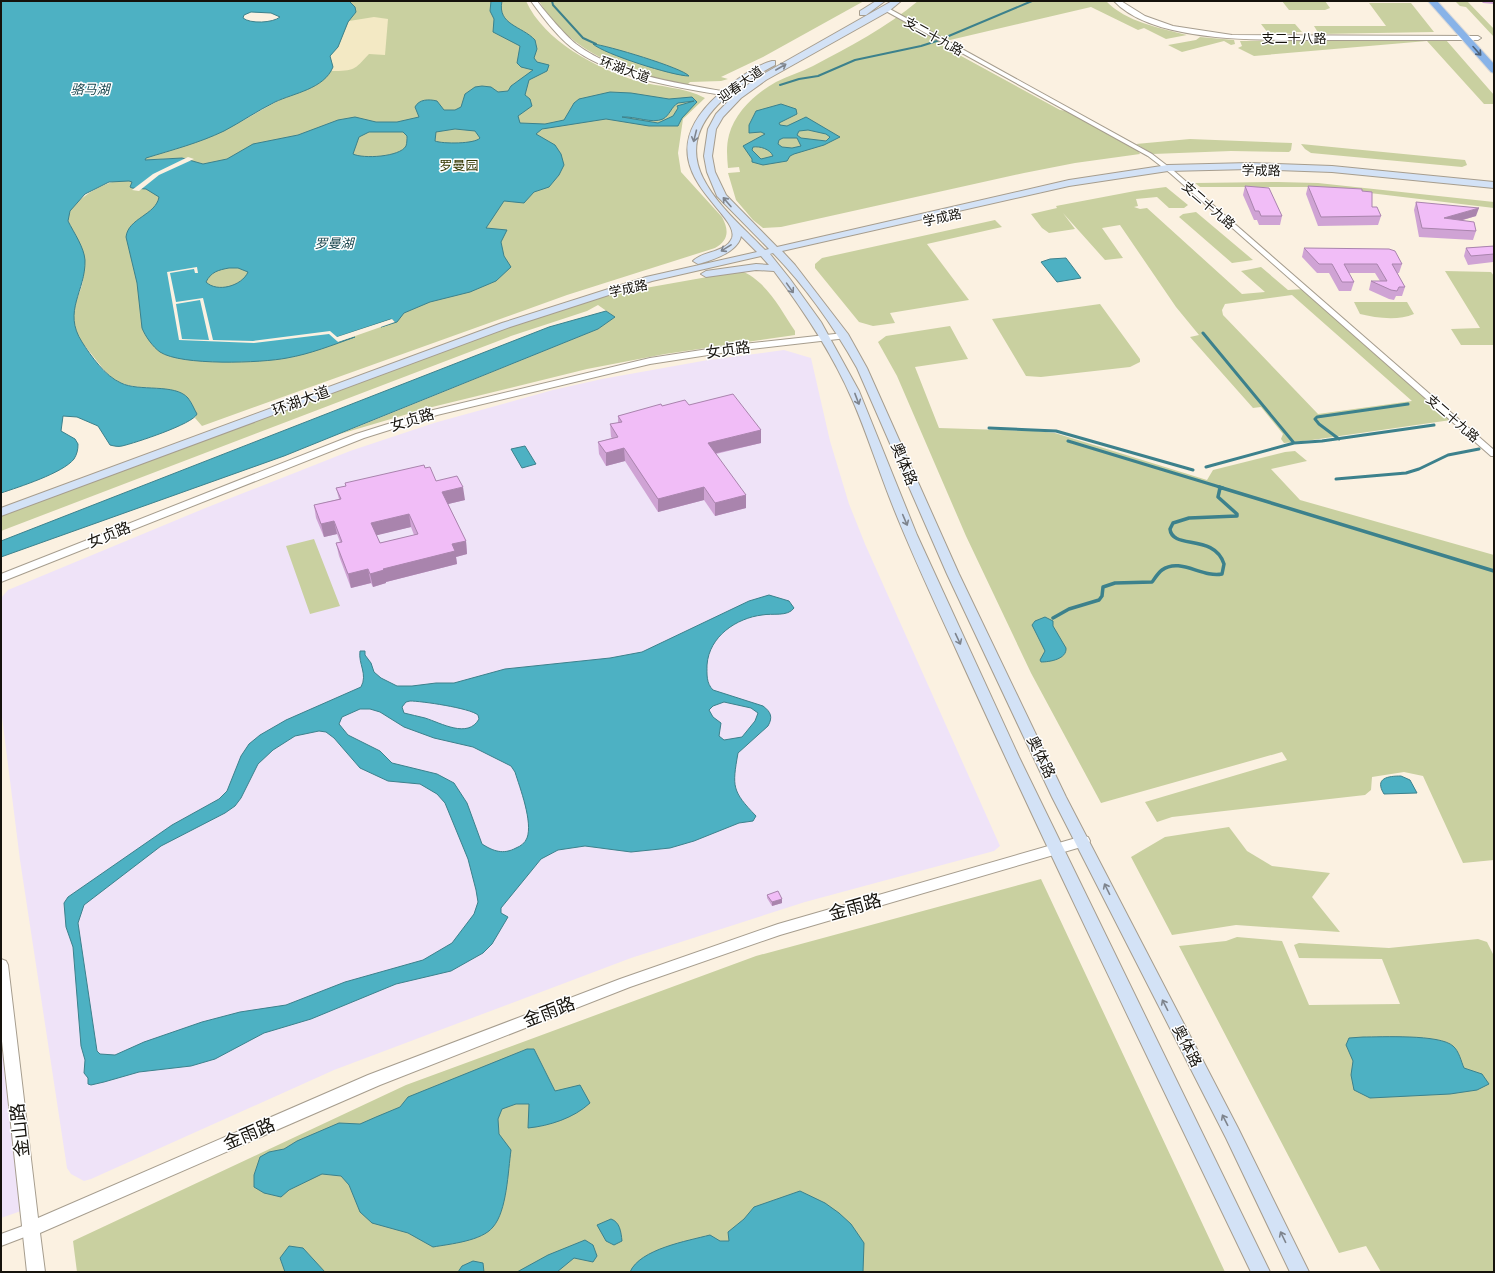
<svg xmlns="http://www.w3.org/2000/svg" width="1495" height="1273" font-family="'Space Grotesk','Noto Sans SC',sans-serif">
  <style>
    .commercial { fill: #efe3f8 }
    .green { fill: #c9d0a0; fill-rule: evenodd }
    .sand { fill: #f3e9c4 }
    .water { fill: #4db1c3; stroke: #3c818c; fill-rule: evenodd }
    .pier { fill: #fbf1e1; fill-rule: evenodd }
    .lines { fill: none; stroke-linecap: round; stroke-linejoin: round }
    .stream-far2 { stroke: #3c818c; stroke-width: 2 }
    .stream-far1 { stroke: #3c818c; stroke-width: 3 }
    .stream { stroke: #3c818c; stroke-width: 3.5 }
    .minor-casing { stroke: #a69d8e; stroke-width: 2 }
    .tertiary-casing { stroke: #a69d8e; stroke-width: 2 }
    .secondary-casing { stroke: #a69d8e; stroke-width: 2 }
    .trunk-casing { stroke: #dad9d8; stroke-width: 2 }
    .minor { fill: #fff; fill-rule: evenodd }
    .tertiary { fill: #fff; fill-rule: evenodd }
    .secondary { fill: #d3e2f6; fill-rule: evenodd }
    .trunk { fill: #88b3e8; fill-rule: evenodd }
    .wall { fill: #cfa3d4; fill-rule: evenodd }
    .shaded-wall { fill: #a984ad }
    .building { fill: #f1bdf7; stroke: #a984ad; fill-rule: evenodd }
    .oneway { stroke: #4e627a }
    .oneway2 { stroke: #7e848d }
    .labels { text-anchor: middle; stroke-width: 3; stroke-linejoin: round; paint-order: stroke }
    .far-street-label { font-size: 13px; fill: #15120c; stroke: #fff }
    .far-water-label { font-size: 13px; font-style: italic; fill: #1c4850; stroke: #fff }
    .far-park-label { font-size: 13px; fill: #323700; stroke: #fff }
    .street-label { font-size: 15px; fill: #15120c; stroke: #fff }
    .near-street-label { font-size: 18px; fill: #15120c; stroke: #fff }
  </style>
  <rect width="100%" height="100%" fill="#fbf1e1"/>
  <path class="commercial" d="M784,350l27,8 19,83 19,63 16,40 135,302 -6,5 -189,51 -174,56 -297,112 -243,109 -7,2 -13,-7 -4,-6 -47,-308 -19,-151v-111l7,-8 195,-81 147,-58 84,-28 119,-33 49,-11 106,-19z
    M1,1026l20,185 -20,7z"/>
  <path class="green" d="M349,1h177c18,40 70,67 111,80 22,6 47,6 68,17l-22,21 -5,34 3,19 41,45c7,13 7,23 -7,31l-148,47 -365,131 -7,-8 2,-4c-3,-5 -5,-12 -9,-16 -12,-13 -47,-8 -64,-14 -14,-4 -23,-18 -31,-28 -6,-8 -14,-16 -17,-25 -8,-20 3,-32 7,-50 1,-7 -3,-35 -6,-42 -2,-8 -10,-14 -9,-22 3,-18 48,-44 64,-35l42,-24 -26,2h-4l1,-2 58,-18 41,-20 39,-22 31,-12 41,-79z
    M539,1h325l-101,56 -42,20 7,2 -7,2 -31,1 -3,3c-58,-12 -116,-30 -148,-84z
    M918,1h188c20,21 54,27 81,34l-21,4 -22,-11 -6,2 -47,-23 -141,33 -9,5 119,65 7,1 71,40 2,3 -65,9 -51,10 -243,54 -18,1 -10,-8 -17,-20 -8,-27 12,-1 -1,-5 -11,1c-1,-11 -2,-22 1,-33 6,-23 27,-42 47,-53 12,-6 25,-10 37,-16 36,-19 74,-39 105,-65z
    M1282,1h43l5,7 -5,2h-36z
    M1455,1h12l27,28v8l-28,-30 -6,-1z
    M1369,3h42l23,29 -115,2 -5,-8h72z
    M1261,24h34l7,8h-6l1,2 -29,-1z
    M1200,37l34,3 1,4 -4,1 -7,-4 -42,11 -14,-7 28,-5z
    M1446,40l48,55v9h-10l-57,-63 -173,15 -16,-8 4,-2 -2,-5z
    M1190,139l102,4 -1,7 -2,2 -58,-1 -78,3 -17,-10z
    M1301,144l164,16 2,5 -5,2 -151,-14 -6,-4z
    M1278,182l40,1 176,19v6l-174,-21h-120l-5,-4z
    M1166,187l22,18 -4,3h-15l-12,-11 -21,2 2,7 -4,1 6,2 7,-1 95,86 23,-2 -24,-21 20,-4 27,23 16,-1 147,131 -139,20 -28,3 -3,-4 2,-5 -22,-27 -8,1 -63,-71 9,-2 -23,-28 -56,-82 -18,3 21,30 -18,2 -42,-47 12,16 -26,4 -7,-5 -11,-14 26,-6 -1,-2 79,-15zM1292,295l120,106 -94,13 -95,-99 -1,-5 3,-6z
    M1196,212l57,48 -21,3 -53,-46 4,-3z
    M995,220l7,7 -75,17 42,56 -79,13 5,10 -22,3 -14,-4 -44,-54v-4l7,-6z
    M741,271c25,9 40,39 54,60v4l-130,19 -78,15 -159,39 -88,26 258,-105 17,-12 -17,-12 -11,6 -76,25 -510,195v-15l509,-190 96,-31z
    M1445,271l46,1 3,4v69h-33l-10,-16 29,-1z
    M1354,302h53l7,12c-16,7 -38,4 -54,0z
    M1100,304l40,55v3l-10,5 -89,10 -15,-1 -34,-57z
    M950,326l18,33 -53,8 24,61 97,3 19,2 152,47 6,-10 72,-18 10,-1 12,10 -36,8 29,31 194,55v305l-31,3 -40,-87 -19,-4 -32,5 -1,13 -6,5 -193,22 -15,5 -12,-20 142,-42 -5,-8 -181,51 -70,-130 -65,-137 -69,-160 -19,-34 8,-6z
    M314,539l26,67 -30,8 -24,-68z
    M1229,827l18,24 25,15 58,7 -18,24 28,35 -104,-7 -64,10 -41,-78 34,-20z
    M1041,879l184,393h-1148l-4,-31 333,-156 350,-129z
    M1237,937l45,4 27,64 91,-1 -18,-45 -83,-1 -5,-13 5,-2 90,5 89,-9 9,3 7,14v316h-113l-15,-26 -27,7 -160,-307 47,-5z"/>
  <path class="sand" d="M374,17l14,2 -3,36 -16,-1c-15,16 -14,17 -38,17l2,-5 -3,-10 8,-9 11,-26z"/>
  <path class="water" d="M1,1h348l6,6 1,5 -8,10 -10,25 -8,9 3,11c-9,22 -39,26 -58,35 -18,9 -34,20 -51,29 -25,12 -52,19 -78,27l-1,2 37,-2 21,6 24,-5 26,-15 45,-9 40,-15 17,-3 21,5h21l22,-5 -4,-10c4,-8 14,-8 22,-6l7,9h11l6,-3 4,-13 10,-7 7,-1 9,1 7,5 10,-1 3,-5 22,-16 -12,-3 -4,-4 3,-17 -27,-14 1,-13 -4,-8 1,-10h11c-5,24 20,25 33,39l2,9 -3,9 3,4 12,3 -2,6 -18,9 -4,15 5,4 2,7 -14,10 2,7 25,1 19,-4 10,-17 5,-4 31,-7 21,1 38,6 23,-2 5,5 -15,16 -4,8h-29l-43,-7 -64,10 -6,5 19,11 6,9 3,11 -5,10 -10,12 -15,5 -10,11 -20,-2 -18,27 21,2 -6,12 3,14 7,11 -15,14 -26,11 -40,10 -26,11 -7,9 -16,5 14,-5 -4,-3 -54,18 1,5 17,-5c-22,8 -45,17 -68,21 -25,5 -106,8 -127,-6 -7,-5 -15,-16 -18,-24l-5,-45 -11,-46c2,-19 30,-22 33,-40l-13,-8 -14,-1 -2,-1 2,-5 -3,-1 -20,1 -24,12 -15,17 -2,10c6,12 16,26 17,39 1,31 -23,51 -3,82 9,14 23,34 39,41 18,9 54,0 67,15 4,5 6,11 9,16 -4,10 -62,29 -75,32 -4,1 -8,0 -12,-1l-12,-19 -21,-9 -14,-1 -2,15 14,8 3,5c0,6 -1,10 -4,15 -11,14 -55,28 -73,34zM251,12l20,1 9,4c-7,6 -30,7 -37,1l1,-3zM694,101l-17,5 1,2 -5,8 -15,7 -36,-6c13,-1 30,7 41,2 7,-4 8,-12 15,-16zM455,129l20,2 5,7c-5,6 -37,6 -45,3l1,-9zM369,132h34l4,4c0,3 0,7 -1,10 -6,11 -43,13 -53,8l6,-17zM229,268h9l10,4c-6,14 -31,21 -42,10 5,-10 12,-12 23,-14z
    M593,44c13,1 90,24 96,32 -16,0 -85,-22 -96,-32z
    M781,104l15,5 1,5 -18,9 1,2 7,1 19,-9 34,20 -16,8 -30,9 -4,2 -3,5 -24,4 -11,-3v-3l-9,-13 22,-12 -4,-2 -12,1v-8l7,-14zM808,130l18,4 4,3 -4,4 -25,-3 -4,-3 2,-4zM783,138h14l4,8 -9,2 -10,-1 -4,-3 1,-4zM753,147c7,-1 17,2 20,9l-12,3 -9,-9z
    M1066,258l15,20 -24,4 -16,-20 9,-3z
    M606,311l9,6 -17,12 -314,127 -283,101v-16l548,-214z
    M525,446l11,18 -14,4 -11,-19z
    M769,595l20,6 5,7c-6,9 -22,5 -32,7 -25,3 -53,21 -55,50 0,9 -1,18 6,25l50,16c8,6 10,11 5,20l-30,27c-6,34 -6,38 18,63l-3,5 -14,2 -45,18 -24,7 -39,4 -46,-6 -27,4 -17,9 -40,49v5l7,4 -16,27 -9,9 -32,18 -55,13 -85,35 -47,14 -49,26 -24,7 -52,6 -35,10 -13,3 -3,-1v-6l-4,-5 1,-13 -4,-14 -8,-99 -7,-20 -2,-24 4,-6 104,-72 47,-26 8,-8 14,-35 8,-12 11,-9 26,-15 75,-33c7,-13 -3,-23 -1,-36h5v4l6,8 3,9 7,6 16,8h15l24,-3h18l51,-14 105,-11 32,-6 107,-51zM410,701c11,0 60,7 68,14l1,4c-11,20 -38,4 -54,-1 -7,-2 -14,-3 -21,-5l-2,-6 4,-5zM724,702l27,6 7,5 -3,8 -13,16 -18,3 -5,-4 2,-13 -8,-6 -4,-7 4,-4zM360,709h10l10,3 24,15 30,11 39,9 38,19 4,6c5,16 18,50 12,66 -2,5 -6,8 -11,10 -13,7 -23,3 -34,-4l-15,-41 -13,-20 -17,-9 -45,-11 -12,-12 -32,-16 -9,-11 3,-7zM319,731l7,1 8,6 26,30 28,13 32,3 17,10 8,9 23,56 8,31 2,12 -4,12 -22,29 -29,17 -78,22 -59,23 -46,7 -38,10 -58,20 -29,13 -15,-1 -3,-3 -19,-128 6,-18 77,-59 64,-33 10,-7 6,-8 17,-34 15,-14 22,-14z
    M1045,617l8,4v5l13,22c1,11 -16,14 -25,14l-1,-2 5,-9 -13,-26 3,-4z
    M1401,776l9,4 7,13 -33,1c-10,-16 4,-18 17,-18z
    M1363,1037c18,0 77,-3 90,9 6,5 8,15 11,22l18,6 7,10 -12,6 -27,4 -80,4 -16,-8 -3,-15 2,-14 -7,-16 3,-7z
    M527,1049h7l21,42 25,-6 10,18c-16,15 -41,23 -62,25l1,-24h-13l-14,5 -4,10 1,15 12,16c-3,21 -4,61 -18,77 -11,14 -43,17 -60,20l-25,-14 -36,-10 -12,-11 -11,-27 -8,-9 -19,-2 -33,16 -8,7 -17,-4 -10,-6v-12l6,-18 9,-5 15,-3 13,-8 42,-18 21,1 16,-7 24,-10 8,-10z
    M800,1191l25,12 14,10 12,11 13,19 -1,29h-233c10,-23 57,-31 80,-37l10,6h9l-1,-9 16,-13 10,-12z
    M611,1219c9,3 10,13 11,22l-8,4 -8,-4 -9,-16z
    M585,1240l8,5 4,11 -4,6 -19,-4 -17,14h-40l31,-17z
    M289,1246l14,2 22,24h-40l-5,-14z
    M473,1261l10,2 1,9h-26l4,-6z"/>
  <path class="pier" d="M188,157l6,2 -35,16 -20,16 -7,-1 21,-16z
    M197,267l1,6h-3l-1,-4 -24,4 6,29 27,-4 10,42 40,1 77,-10 7,6 55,-18 3,3 -57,20 -9,-8 -75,9 -75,-3 -12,-68zM200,300l9,40 -27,-1 -6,-35z"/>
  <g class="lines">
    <path class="stream-far2" d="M552,1l1,4 30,33 13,6
      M944,38l88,-37
      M780,85l19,-6 19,-3 37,-16 66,-14 19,-6"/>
    <path class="stream-far1" d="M1203,333l91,110 -88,24
      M989,428l67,3 137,39
      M1339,439l-20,-15 -4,-5 2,-2 91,-13
      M1068,441l155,47
      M1294,443l28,-2 112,-16
      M1336,479l70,-6 13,-4 29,-14 31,-6"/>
    <path class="stream" d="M1219,487l275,84
      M1053,618l16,-9 30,-9 3,-4 1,-9 12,-4 37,-1c3,-4 6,-9 10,-12 18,-13 40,8 60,4l2,-10c-10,-31 -52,-14 -54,-35l3,-6 16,-5 48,-2v-2l-19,-17 2,-9"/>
    <g class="minor-casing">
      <path id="minor" d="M884,8h4l264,146 22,17 320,279v6h-3l-321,-283 -22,-17 -264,-146z
        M31,1223l4,2 2,4 -2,4 -34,13v-12z"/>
    </g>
    <g class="tertiary-casing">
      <path id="tertiary" d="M531,1h6c9,12 28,34 39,43 44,33 109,40 162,50l4,2 -4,2c-52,-10 -125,-18 -167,-51 -14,-11 -30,-32 -40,-46z
        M1114,1h7l24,15 28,10 59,9 246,1 3,2 -3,2c-46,0 -93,0 -139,0 -59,-1 -182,7 -225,-39z
        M844,333l3,1v4l-113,13 -84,13 -213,51 -73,23 -363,144v-8l355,-140 73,-23 221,-53 84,-13z
        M1083,836l5,1 2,4 -2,4 -308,90 -150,52 -250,98 -340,148 5,39h-18l-26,-240v-73l5,2 2,4 30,253 330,-143 252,-96 158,-55z"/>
    </g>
    <g class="secondary-casing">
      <path id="secondary" d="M876,1h9l-19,14h-6v-4z
        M892,1h9l-12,10 -123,69 -25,18 -18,19 -7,12 -4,27 3,16 11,23 51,52 292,-67 99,-15 82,-2 82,3 162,16v6l-162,-16 -82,-3 -82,2 -99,15 -287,65 13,14 53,69 19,34 92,206 107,223 172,331 71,144h-19l-64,-134 -174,-341 -105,-223 -90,-206c-23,-41 -51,-81 -84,-115l-3,1 20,25 31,43 38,69 58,144 102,222 251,515h-19c-100,-208 -201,-415 -296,-625 -22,-48 -44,-95 -63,-143 -14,-35 -25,-71 -40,-105 -20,-46 -48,-88 -78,-128l-18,-1 -50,7 -5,-3 5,-3 50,-7 13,1 -8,-9 -109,25 -142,46 -509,189v-8l501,-185 144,-46 111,-25 -16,-16c-3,16 -28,24 -43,28l-5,-3c9,-10 33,-8 39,-23 9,-26 -94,-71 -14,-143 15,-13 35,-29 54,-34h3v4c-41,22 -99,59 -72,113 14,28 41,50 62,72l4,-1 -52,-53 -10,-24 -3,-16 4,-27 8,-15 19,-20 25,-18z"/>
    </g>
    <g class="trunk-casing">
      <path id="trunk" d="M1428,1h9l57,63v9l-3,-1z"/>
    </g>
    <use href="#minor" class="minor"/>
    <use href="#tertiary" class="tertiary"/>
    <use href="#secondary" class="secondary"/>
    <use href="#trunk" class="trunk"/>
  </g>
  <path class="wall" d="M1481,1h13v3l-11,-1z
    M1245,186l37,30 -2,9h-21l-2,-5h-3l-11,-25z
    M1308,186l54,5 10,16 9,9 -3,9 -60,1 -12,-32z
    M1416,202l60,14 -13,4 13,11 -3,9 -54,-3 -5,-27z
    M1494,246v12l-1,4 -25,3 -4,-9 2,-8z
    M1304,248l98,16 -3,9h-2l8,14 -3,9h-6l-2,4 -5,-1 -20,-9 2,-9h9l-5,-8h-27l6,9 -3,9h-12l-10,-18h-12l-15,-16z
    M689,405l72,25v13l-45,11 30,54 -31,8 -11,-16 -46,12 -33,-51 -19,5 -7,-12 -1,-12 14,-4 -1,-1 -1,-13 8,-1v-7l44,-10z
    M425,468l11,13 29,19 -17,4 18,37 1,13 -11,3 1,7 -71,18v1l-13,4 -2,-4 -20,5 -12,-32 -3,-13 4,-1 -3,-8 -13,3 -8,-19 -2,-13 25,-6 -3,-11 10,-2 -1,-3zM411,527l3,8 -34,8 -4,-8z
    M767,895l15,4v4l-10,3 -5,-8z"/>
  <path class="shaded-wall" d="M1479,208l-3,8 -35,10 3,-8z
    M761,430v13l-53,12v-12z
    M624,448l1,13 -19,5v-13z
    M463,487l2,13 -21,5 -2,-13z
    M704,487v13l-46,12v-13z
    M746,495v13l-31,8v-13z
    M409,514l2,13 -37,9 -3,-13z
    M334,521l3,13 -13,3 -3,-13z
    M466,541l1,13 -11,3 1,7 -71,18v1l-13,4 -3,-13 82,-30z
    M368,569l3,14 -20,5 -3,-14z
    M782,899v4l-10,3v-4z"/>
  <path class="building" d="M1245,186l24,2 13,28h-21l-2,-5h-4z
    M1308,186l54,3v2l10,1v15h5l4,9 -60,1z
    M1416,202l63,6 -35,10 30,4 2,9 -54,-3z
    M1494,246v8l-23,2 -5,-8z
    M1304,248l85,1 6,2 7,13h-10l13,23h-6l-2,4 -6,-1 -20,-9h16l-10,-17h-33l10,18h-12l-10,-18h-13z
    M733,394l28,36 -53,13 38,52 -31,8 -11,-16 -46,12 -34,-51 -18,5 -8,-11 20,-5 -8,-13 12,-2 -4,-6 43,-12 1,2 23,-6 4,5z
    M424,465l1,3 5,-1 6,14 21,-5 6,11 -21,5 24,49 -14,3 3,7 -72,18 1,1 -14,4 -2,-5 -20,5 -12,-31 6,-1 -8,-21 -13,3 -7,-19 27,-6 -5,-11 10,-2 -1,-3zM409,514l9,20 -38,9 -9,-20z
    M778,891l4,8 -10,3 -5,-7z"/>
  <defs><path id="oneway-shaft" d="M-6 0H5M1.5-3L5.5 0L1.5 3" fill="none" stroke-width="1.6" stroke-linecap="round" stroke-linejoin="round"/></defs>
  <use class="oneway" href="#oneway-shaft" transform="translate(1477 51) rotate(48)"/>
  <g class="oneway2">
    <use href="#oneway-shaft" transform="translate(781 67) rotate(-30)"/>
    <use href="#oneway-shaft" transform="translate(695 136) rotate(104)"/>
    <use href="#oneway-shaft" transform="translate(727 202) rotate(-131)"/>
    <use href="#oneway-shaft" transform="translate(726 248) rotate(148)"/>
    <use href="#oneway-shaft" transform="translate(790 288) rotate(55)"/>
    <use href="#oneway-shaft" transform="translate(857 399) rotate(69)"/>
    <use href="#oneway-shaft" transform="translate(905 520) rotate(67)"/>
    <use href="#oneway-shaft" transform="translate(958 639) rotate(65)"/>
    <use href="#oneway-shaft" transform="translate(1107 889) rotate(-116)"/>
    <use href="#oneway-shaft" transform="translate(1165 1005) rotate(-117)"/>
    <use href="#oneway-shaft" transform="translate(1225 1120) rotate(-117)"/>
    <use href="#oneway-shaft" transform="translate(1283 1237) rotate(-116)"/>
  </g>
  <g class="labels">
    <g class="far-street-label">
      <text transform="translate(934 36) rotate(29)" y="5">支二十九路</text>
      <text x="1294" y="43">支二十八路</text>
      <text transform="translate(625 69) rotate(20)" y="5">环湖大道</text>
      <text transform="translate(740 84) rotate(-36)" y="5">迎春大道</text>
      <text transform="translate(1261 170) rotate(1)" y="5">学成路</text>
      <text transform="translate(1209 205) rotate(41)" y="5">支二十九路</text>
      <text transform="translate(942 217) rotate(-13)" y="5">学成路</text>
      <text transform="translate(628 288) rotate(-12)" y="5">学成路</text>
      <text transform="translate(1453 418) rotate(41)" y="5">支二十九路</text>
    </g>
    <g class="far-water-label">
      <text x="90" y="94">骆马湖</text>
      <text x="334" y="248">罗曼湖</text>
    </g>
    <g class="far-park-label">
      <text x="459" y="170">罗曼园</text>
    </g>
    <g class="street-label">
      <text transform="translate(728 350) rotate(-8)" y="5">女贞路</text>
      <text transform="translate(301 401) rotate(-20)" y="5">环湖大道</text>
      <text transform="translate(412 420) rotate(-17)" y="5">女贞路</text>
      <text transform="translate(904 464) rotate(68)" y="5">奥体路</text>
      <text transform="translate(109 535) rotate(-22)" y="5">女贞路</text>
      <text transform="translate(1041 757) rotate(64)" y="5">奥体路</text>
      <text transform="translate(1187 1046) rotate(63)" y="5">奥体路</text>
    </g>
    <g class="near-street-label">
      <text transform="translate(855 907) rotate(-16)" y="6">金雨路</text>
      <text transform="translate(549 1012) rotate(-21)" y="6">金雨路</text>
      <text transform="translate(20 1130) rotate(-96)" y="6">金山路</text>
      <text transform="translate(249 1134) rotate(-23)" y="6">金雨路</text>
    </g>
  </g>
  <rect width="1495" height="1273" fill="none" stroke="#15120c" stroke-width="4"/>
</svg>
